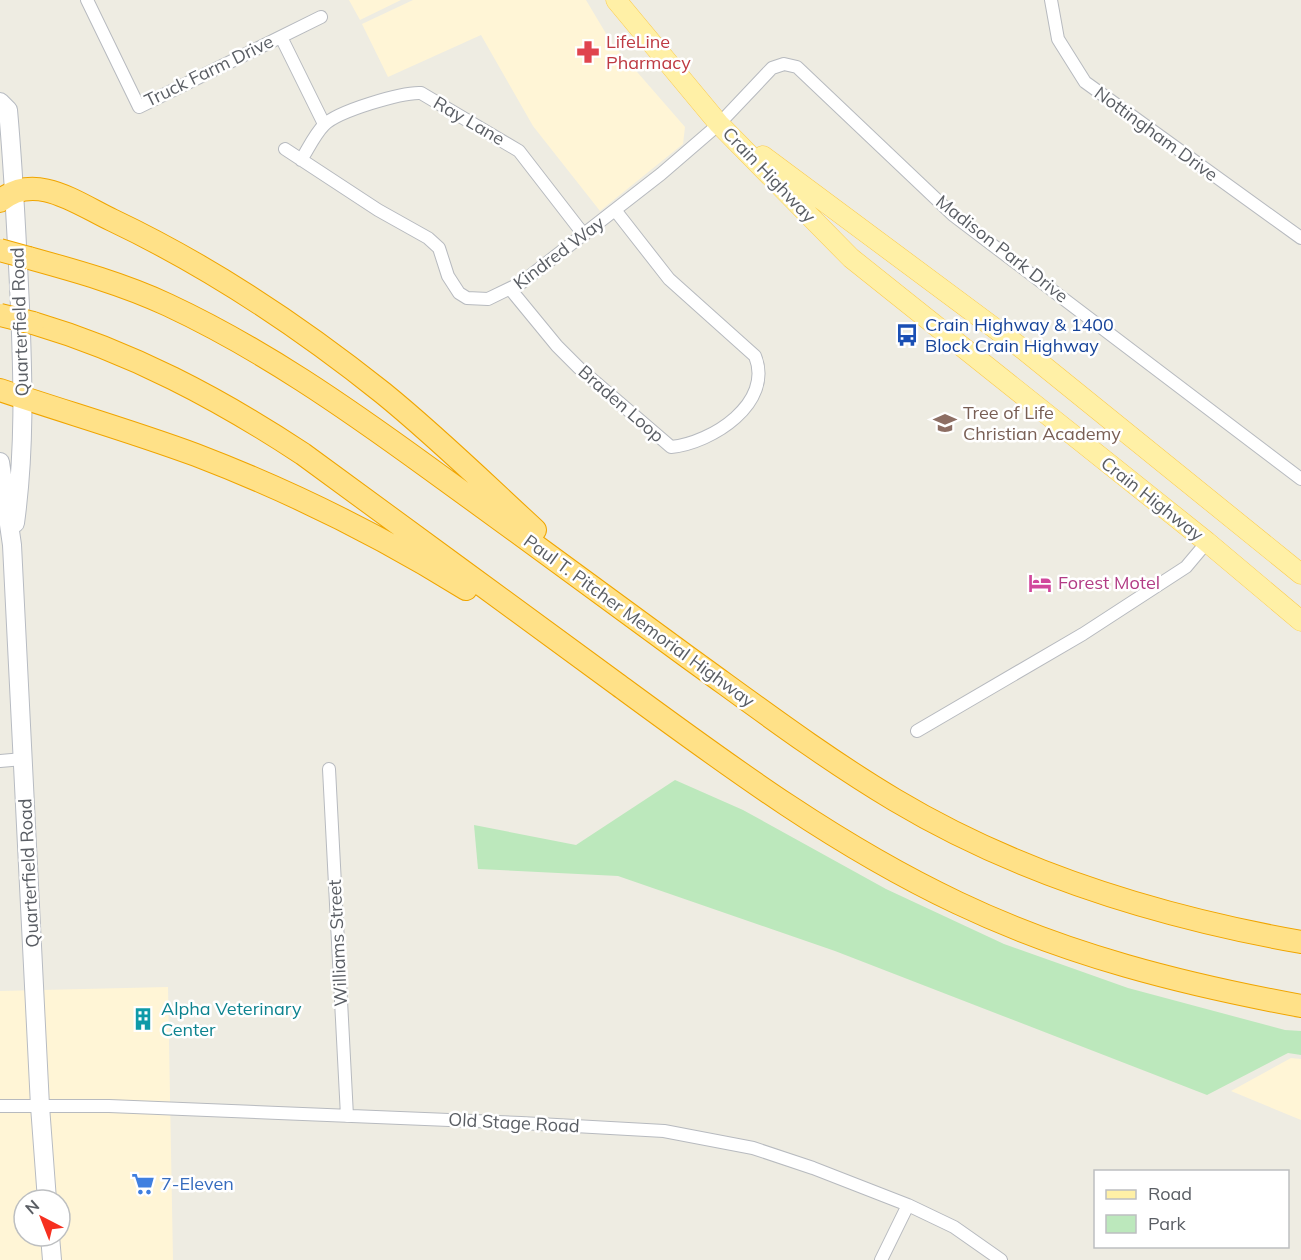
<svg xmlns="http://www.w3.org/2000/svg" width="1301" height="1260" font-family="Mulish,sans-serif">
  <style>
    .commercial { fill: #fff5d6; fill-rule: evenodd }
    .green { fill: #bce8bc }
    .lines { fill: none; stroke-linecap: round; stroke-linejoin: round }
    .street-casing { stroke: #b7babf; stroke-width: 14 }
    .secondary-casing { stroke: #b7bbc2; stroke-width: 20 }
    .primary-casing { stroke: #fccb4d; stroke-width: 21 }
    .highway-casing { stroke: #f0a500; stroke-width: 24 }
    .street { stroke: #fff; stroke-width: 12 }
    .secondary { stroke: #fff; stroke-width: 18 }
    .primary { stroke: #fff0a6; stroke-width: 20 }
    .highway { stroke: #ffe188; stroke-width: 22 }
    .highway-bridge-casing { stroke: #f0a500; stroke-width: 24; stroke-linecap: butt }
    .highway-bridge { stroke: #ffe188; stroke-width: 22 }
    .labels { text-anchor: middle; stroke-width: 5; stroke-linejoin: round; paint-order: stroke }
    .health-label { font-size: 18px; fill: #be3a42; stroke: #fff; text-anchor: start }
    .street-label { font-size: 18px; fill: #5a5e64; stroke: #fff }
    .transit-label { font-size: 18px; fill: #164399; stroke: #fff; text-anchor: start }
    .education-label { font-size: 18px; fill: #785e54; stroke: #fff; text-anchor: start }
    .hotel-label { font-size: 18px; fill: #b23c85; stroke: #fff; text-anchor: start }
    .culture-label { font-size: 18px; fill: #0d838f; stroke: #fff; text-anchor: start }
    .shop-label { font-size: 18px; fill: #366cbe; stroke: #fff; text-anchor: start }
  </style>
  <rect width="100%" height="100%" fill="#eeece2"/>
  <path class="commercial" d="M349,0h52l-41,20z
    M413,0h173l25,42 74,85 -2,17 -83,67 -67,-85 -52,-91 -93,42 -26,-53z
    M168,987l5,273h-173v-269zM24,1200h36v36h-36z
    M1291,1058l10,1v61l-70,-29z"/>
  <path class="green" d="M675,780l68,30 143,79 118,55 124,44 157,42 16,1v24l-13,-2 -81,42 -372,-144 -217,-75 -140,-7 -4,-44 102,20z"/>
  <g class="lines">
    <g class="street-casing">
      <path id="street" d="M87,0l52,107 182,-90
        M1051,0l7,39 27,43 216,156
        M281,37l43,87
        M285,149l93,61 50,28 11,10 9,28 11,17 8,5 21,1 33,-16 140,-109 58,-50 53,-56 12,-4 13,3 156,148 348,264
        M301,160c7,-11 14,-26 23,-35 14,-14 78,-33 97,-32l98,58 65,84
        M511,290l46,56 22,22 92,79c41,-4 103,-44 84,-91l-86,-77 -54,-69
        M917,731l166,-97 103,-67 21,-25
        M0,761l23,-2
        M329,769l18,347
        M0,1106h109l412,17 143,8 89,17 60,20 95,37 46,22 47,33
        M881,1260l27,-55"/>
    </g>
    <g class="secondary-casing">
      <path id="secondary" d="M0,102l8,8c6,66 9,131 12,197 3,73 5,143 -5,216
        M0,462l12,83 28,561 7,94
        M50,1236l2,24"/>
    </g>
    <g class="primary-casing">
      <path id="primary" d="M616,0l103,124 132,134 356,284 94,79
        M763,156l261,194 277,224"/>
    </g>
    <g class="highway-casing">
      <path id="highway" d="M0,201c35,-30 78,3 112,19 97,46 187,106 271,173 53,43 102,91 152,137
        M29,258c47,13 94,26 139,47 94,44 177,102 261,163 87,63 174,127 260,190 68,49 134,99 206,142 124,74 265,117 406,142
        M33,323c98,29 185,75 270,131 105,77 209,153 314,230 109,80 218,161 341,219 109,52 224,81 343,103
        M0,390c65,22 131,41 196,65 94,36 185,81 270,134"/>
    </g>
    <use href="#street" class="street"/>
    <use href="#secondary" class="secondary"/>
    <use href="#primary" class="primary"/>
    <use href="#highway" class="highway"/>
    <g class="highway-bridge-casing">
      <path id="highway-bridge" d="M0,250l29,8
        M0,315l33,8"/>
    </g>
    <use href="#highway-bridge" class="highway-bridge"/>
  </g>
  <defs>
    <g id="pharmacy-bare" transform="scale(1.8)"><path d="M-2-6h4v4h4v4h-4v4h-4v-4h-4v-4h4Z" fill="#e0444e" stroke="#fff" stroke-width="2.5" paint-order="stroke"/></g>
    <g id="bus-bare" transform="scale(1.8)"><path d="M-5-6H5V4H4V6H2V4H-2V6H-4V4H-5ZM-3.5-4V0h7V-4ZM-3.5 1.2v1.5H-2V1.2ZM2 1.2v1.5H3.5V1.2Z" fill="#1a4fb4" stroke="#fff" stroke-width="2.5" paint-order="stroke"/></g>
    <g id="school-bare" transform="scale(1.8)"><path d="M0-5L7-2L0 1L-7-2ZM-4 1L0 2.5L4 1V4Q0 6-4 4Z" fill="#8d6e63" stroke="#fff" stroke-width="2.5" paint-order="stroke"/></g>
    <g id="hotel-bare" transform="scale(1.8)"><path d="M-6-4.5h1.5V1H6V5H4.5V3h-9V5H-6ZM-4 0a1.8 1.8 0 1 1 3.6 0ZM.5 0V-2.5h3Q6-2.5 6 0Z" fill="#d1479c" stroke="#fff" stroke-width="2.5" paint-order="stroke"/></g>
    <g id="building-bare" transform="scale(1.8)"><path d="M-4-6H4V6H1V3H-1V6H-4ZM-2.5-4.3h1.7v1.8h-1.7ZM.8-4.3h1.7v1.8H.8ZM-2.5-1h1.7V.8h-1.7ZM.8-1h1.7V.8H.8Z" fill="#0f9aa8" stroke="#fff" stroke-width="2.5" paint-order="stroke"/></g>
    <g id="supermarket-bare" transform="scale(1.8)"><path d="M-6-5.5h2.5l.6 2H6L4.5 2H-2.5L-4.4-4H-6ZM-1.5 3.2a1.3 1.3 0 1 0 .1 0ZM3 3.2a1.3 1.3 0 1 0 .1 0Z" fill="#3f7fe0" stroke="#fff" stroke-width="2.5" paint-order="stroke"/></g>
  </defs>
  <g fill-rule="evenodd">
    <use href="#pharmacy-bare" x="588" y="52"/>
    <use href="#bus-bare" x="907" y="335"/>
    <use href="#school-bare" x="945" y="423"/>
    <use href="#hotel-bare" x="1040" y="583"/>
    <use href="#building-bare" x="143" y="1019"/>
    <use href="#supermarket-bare" x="143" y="1184"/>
  </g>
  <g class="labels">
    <g class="health-label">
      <text x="606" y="48">LifeLine<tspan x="606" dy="21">Pharmacy</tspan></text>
    </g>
    <g class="street-label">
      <text transform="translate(209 71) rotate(-26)" y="6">Truck Farm Drive</text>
      <text transform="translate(469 121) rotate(30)" y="6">Ray Lane</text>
      <text transform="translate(1156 134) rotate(36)" y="6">Nottingham Drive</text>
      <text transform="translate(769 175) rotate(46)" y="6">Crain Highway</text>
      <text transform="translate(1002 249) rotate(38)" y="6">Madison Park Drive</text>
      <text transform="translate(559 253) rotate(-37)" y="6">Kindred Way</text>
      <text transform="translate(20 322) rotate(-92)" y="6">Quarterfield Road</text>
      <text transform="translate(621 404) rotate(41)" y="6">Braden Loop</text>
      <text transform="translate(1152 499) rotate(38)" y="6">Crain Highway</text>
      <text transform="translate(639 621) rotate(36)" y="6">Paul T. Pitcher Memorial Highway</text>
      <text transform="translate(29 873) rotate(-93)" y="6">Quarterfield Road</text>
      <text transform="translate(338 943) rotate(-93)" y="6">Williams Street</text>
      <text transform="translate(514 1123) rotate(3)" y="6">Old Stage Road</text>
    </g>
    <g class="transit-label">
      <text x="925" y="331">Crain Highway &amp; 1400<tspan x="925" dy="21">Block Crain Highway</tspan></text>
    </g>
    <g class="education-label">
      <text x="963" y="419">Tree of Life<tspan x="963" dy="21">Christian Academy</tspan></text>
    </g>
    <g class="hotel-label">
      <text x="1058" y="589">Forest Motel</text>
    </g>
    <g class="culture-label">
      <text x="161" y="1015">Alpha Veterinary<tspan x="161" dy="21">Center</tspan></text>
    </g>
    <g class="shop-label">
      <text x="161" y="1190">7-Eleven</text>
    </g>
  </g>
  <rect x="1094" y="1170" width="195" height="78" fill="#ffffff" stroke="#bdbfc1" stroke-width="1.5"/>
  <rect x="1106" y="1190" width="30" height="9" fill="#fff0a6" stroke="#bdbfc1" stroke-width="1.5"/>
  <text x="1148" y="1200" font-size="18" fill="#5a5e64">Road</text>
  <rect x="1106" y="1215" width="30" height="18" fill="#bce8bc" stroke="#bdbfc1" stroke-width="1.5"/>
  <text x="1148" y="1230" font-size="18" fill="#5a5e64">Park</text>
  <g transform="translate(42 1218) rotate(318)"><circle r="28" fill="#ffffff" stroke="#bdbfc1" stroke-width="1.5"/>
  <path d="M0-4.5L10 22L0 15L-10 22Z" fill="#f63020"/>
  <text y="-9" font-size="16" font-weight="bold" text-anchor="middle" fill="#5a5e64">N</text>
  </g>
</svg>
